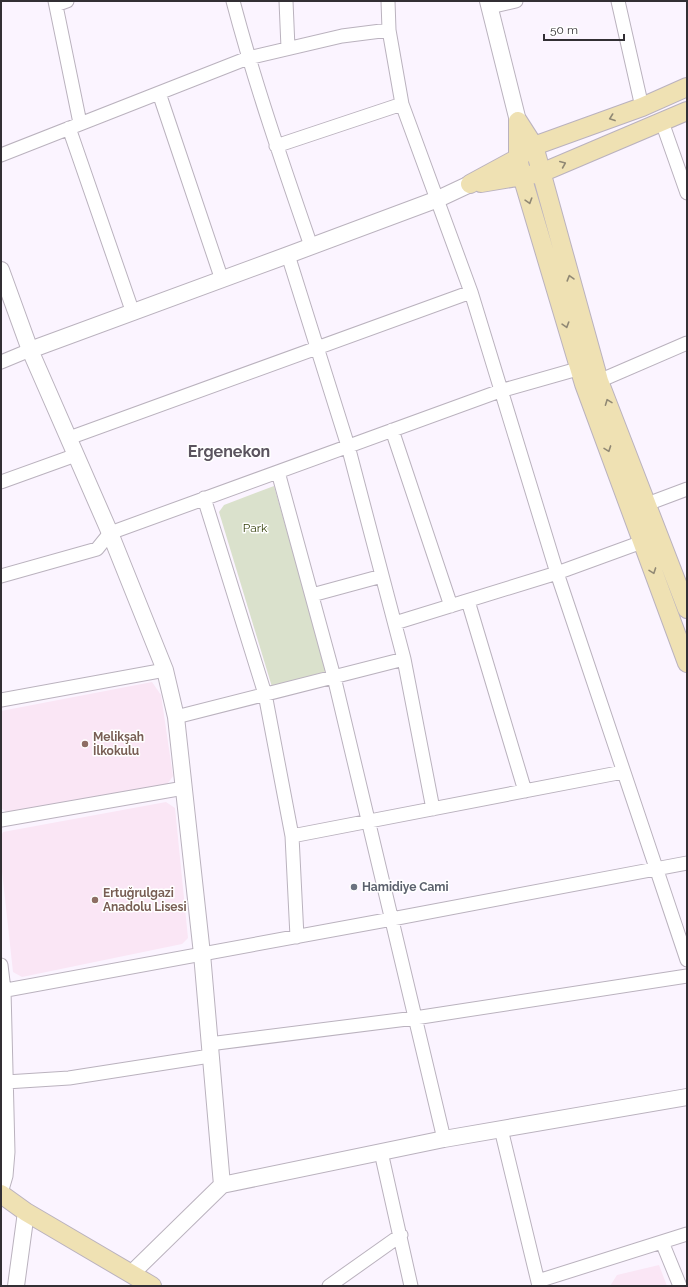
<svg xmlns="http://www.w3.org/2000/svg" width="688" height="1287" font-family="Raleway,sans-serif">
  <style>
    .education { fill: #fae6f5 }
    .green { fill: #dae1cc }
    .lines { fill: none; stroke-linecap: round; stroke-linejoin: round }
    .minor-casing { stroke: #bab2be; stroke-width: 15 }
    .tertiary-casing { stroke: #bab2be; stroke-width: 18 }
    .secondary-casing { stroke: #bab2be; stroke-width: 20 }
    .minor { stroke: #fff; stroke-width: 13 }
    .tertiary { stroke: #fff; stroke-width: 16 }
    .secondary { stroke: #efe1b3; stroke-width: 18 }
    .oneway { stroke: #908874 }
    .education-dot { fill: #8d6e63; stroke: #fff; stroke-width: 1.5 }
    .worship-dot { fill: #6b7280; stroke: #fff; stroke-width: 1.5 }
    .labels { text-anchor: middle; stroke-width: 3; stroke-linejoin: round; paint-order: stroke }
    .park-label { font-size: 12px; fill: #36420d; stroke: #fff }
    .education-label { font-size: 12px; font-weight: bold; fill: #785e54; stroke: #fff; text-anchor: start }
    .worship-label { font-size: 12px; font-weight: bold; fill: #5b616d; stroke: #fff; text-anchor: start }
    .district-label { font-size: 16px; font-weight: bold; fill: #5b545f; stroke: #fff }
  </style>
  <rect width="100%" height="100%" fill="#fbf4ff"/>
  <path class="education" d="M152,682l9,13 12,81 -7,10 -158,27 -7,-5v-97z
    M166,802l9,6 13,130 -6,6 -160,33 -9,-5 -12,-110v-26l2,-4z
    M659,1265l8,21h-57l7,-11z"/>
  <path class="green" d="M274,486l53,185 -55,16 -53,-175 5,-7z"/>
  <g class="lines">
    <g class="minor-casing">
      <path id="minor" d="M55,1l25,122
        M233,1c22,83 50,164 78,245
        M286,1l2,47
        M388,1l1,29 13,74 69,188 86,281 130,387
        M618,1l24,106
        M56,5l11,-4
        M490,7l26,-6
        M159,93l63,187
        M662,122l25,71
        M69,128l64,185
        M276,146l126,-42
        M1,155l247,-97 94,-22 47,-6
        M288,255l60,191 56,213 29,150
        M1,362l29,-12
        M592,382l7,-1 88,-38
        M392,430l59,176
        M69,438l402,-146
        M278,472l56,205 110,462
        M1,482l75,-27
        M204,498l61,196 27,142 5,101
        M647,504l40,-15
        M1,576l96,-27 13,-16 390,-142 88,-25
        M312,595l70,-19
        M468,601l57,190
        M395,623l162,-50 85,-31
        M1,700l164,-30
        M176,717l228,-58
        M1,820l183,-32
        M292,836l331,-64
        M1,965l3,25 4,162 -2,24 -5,17
        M1,991l391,-72 295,-56
        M209,1044l206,-26 272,-42
        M6,1082l63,-4 141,-22
        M501,1129l38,157
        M381,1152l30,134
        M662,1242l18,44
        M538,1281l149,-47
        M329,1286l72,-51"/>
    </g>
    <g class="tertiary-casing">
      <path id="tertiary" d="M488,1l30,120
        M1,270l29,80 80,183 55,137 11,47 26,237 20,231
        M30,350l258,-95 150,-56 32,-15
        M131,1274l91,-89 222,-46 243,-42
        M16,1286l10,-74"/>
    </g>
    <g class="secondary-casing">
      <path id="secondary" d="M518,121v37l4,18 62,208 103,279
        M518,121l16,25 65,235 88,228
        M481,183l60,-10 146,-62
        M470,184l48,-26 16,-12 108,-39 45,-20
        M1,1194l25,18 126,74"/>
    </g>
    <use href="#minor" class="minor"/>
    <use href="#tertiary" class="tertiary"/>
    <use href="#secondary" class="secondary"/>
  </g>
  <defs><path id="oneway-chevron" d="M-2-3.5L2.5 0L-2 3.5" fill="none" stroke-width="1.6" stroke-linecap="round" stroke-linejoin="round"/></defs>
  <g class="oneway">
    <use href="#oneway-chevron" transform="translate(612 118) rotate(160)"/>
    <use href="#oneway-chevron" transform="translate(563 164) rotate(-23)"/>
    <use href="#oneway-chevron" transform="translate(529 201) rotate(73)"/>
    <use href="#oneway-chevron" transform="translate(570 278) rotate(-106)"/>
    <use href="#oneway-chevron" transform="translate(566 325) rotate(73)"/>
    <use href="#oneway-chevron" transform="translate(608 402) rotate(-111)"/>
    <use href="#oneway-chevron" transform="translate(608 449) rotate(70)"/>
    <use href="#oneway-chevron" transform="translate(653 571) rotate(70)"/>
  </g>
  <g class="education-dot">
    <circle cx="85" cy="744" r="4"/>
    <circle cx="95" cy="900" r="4"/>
  </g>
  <circle class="worship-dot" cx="354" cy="887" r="4"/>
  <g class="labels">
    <g class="park-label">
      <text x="255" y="532">Park</text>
    </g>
    <g class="education-label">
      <text x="93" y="741">Melikşah<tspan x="93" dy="14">İlkokulu</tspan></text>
      <text x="103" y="897">Ertuğrulgazi<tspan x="103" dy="14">Anadolu Lisesi</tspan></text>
    </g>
    <g class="worship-label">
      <text x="362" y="891">Hamidiye Cami</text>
    </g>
    <g class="district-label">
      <text x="229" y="457">Ergenekon</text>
    </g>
  </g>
  <rect width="688" height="1287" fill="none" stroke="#322f34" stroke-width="4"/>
  <path d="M544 34v6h80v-6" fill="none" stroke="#322f34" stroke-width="2"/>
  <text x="550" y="34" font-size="12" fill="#322f34" stroke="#ffffff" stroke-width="3" paint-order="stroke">50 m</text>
</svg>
